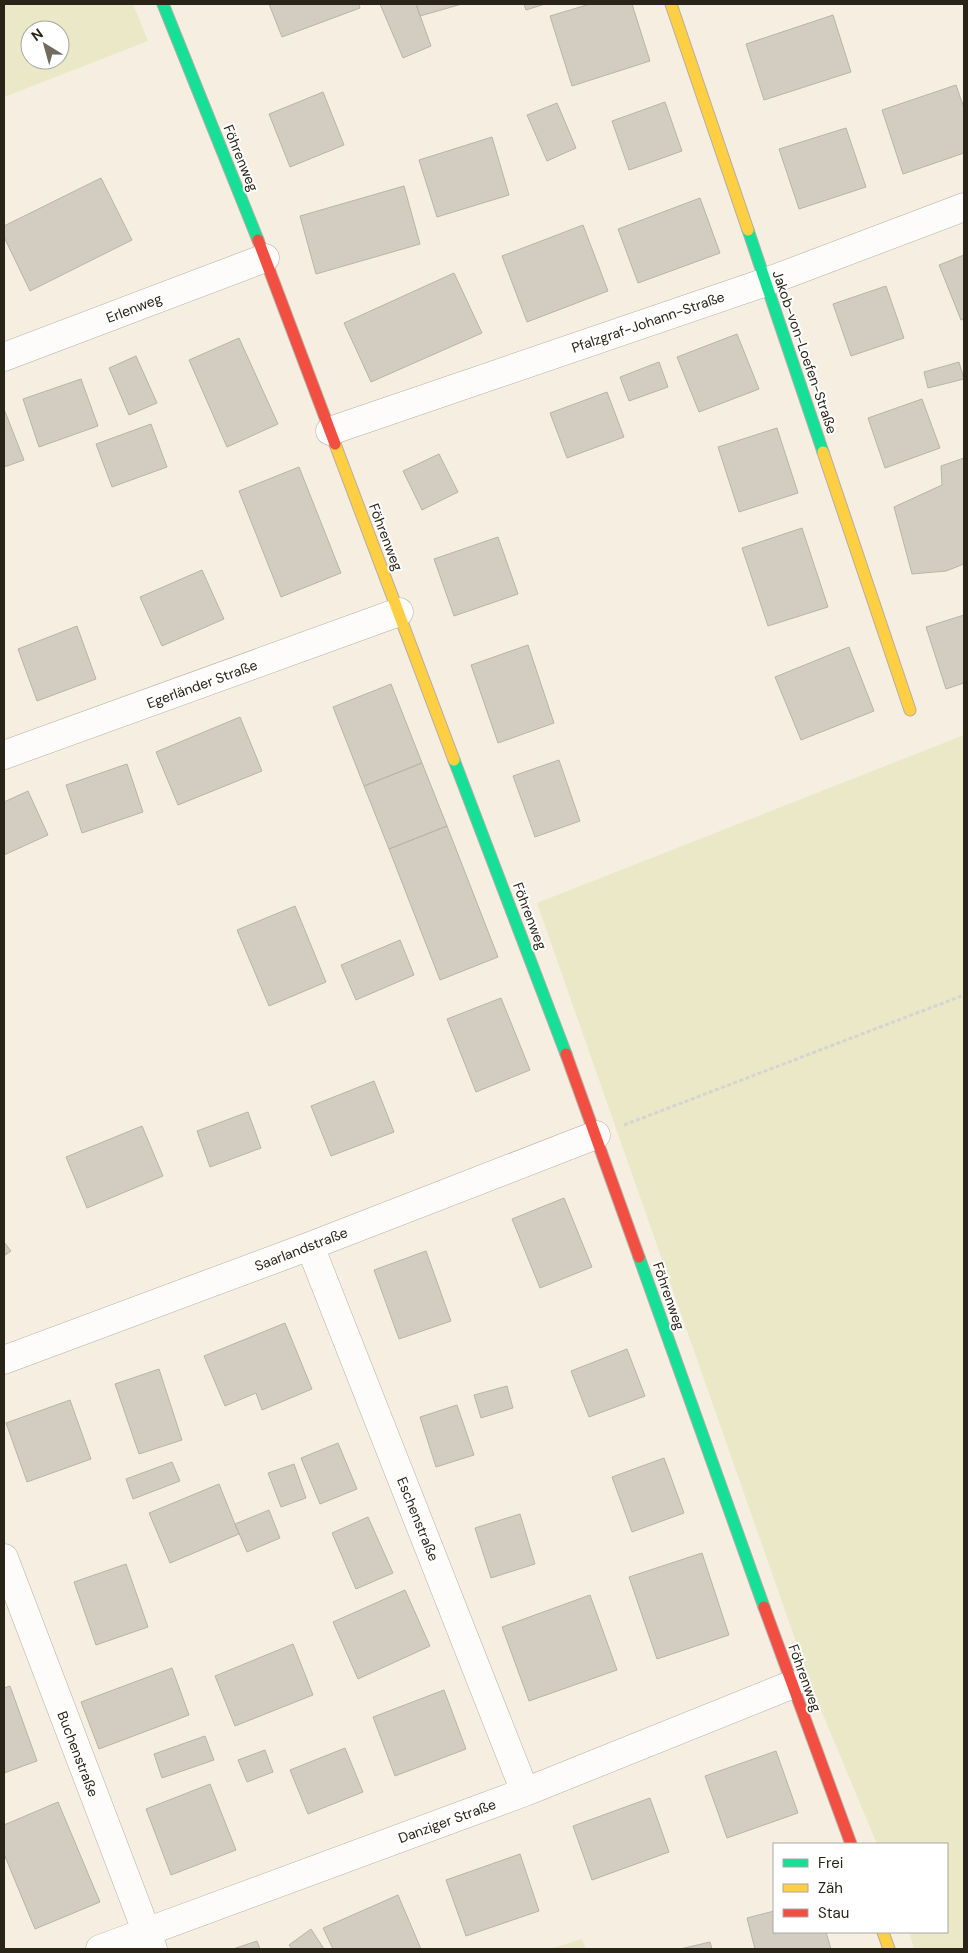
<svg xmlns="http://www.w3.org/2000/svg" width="968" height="1953" font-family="'DM Sans',sans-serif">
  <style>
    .green { fill: #eae8c7; fill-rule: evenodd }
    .building { fill: #d3ccc1; stroke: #bab3a8 }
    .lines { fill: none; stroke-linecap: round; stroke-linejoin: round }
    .street-casing { stroke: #b5aea3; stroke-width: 29 }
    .fast-casing { stroke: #b5aea3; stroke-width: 13 }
    .slow-casing { stroke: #b5aea3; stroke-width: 13 }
    .jam-casing { stroke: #b5aea3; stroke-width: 13 }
    .path { stroke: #d6d4d0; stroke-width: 3; stroke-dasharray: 4 2.5; stroke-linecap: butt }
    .street { stroke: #fefcfa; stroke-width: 28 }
    .fast { stroke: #16e098; stroke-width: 11 }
    .slow { stroke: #ffcf43; stroke-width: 11 }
    .jam { stroke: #f24e42; stroke-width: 11 }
    .labels { text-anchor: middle; stroke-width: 4; stroke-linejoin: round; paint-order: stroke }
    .street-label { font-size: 14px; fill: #2a2418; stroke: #fff }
  </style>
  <rect width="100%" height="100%" fill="#f6eee1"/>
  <path class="green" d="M4,4h129l15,37 -144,56zM30,30h30v30h-30z
    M964,735v1214h-50l-5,-17h38v-88h-70l-63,-151 -277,-790z
    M582,1939l4,10h-36z"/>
  <path class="building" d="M269,4h90l1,4 -78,29z
    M380,4h36l15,42 -28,12z
    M416,4h46l-42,12z
    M524,4h21l-19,6z
    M590,4h42l18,57 -78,25 -22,-70z
    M833,15l18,57 -87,28 -18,-56z
    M956,85l8,23v45l-61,21 -21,-64z
    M323,92l21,53 -54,22 -21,-53z
    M665,102l17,49 -53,19 -17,-49z
    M557,103l19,45 -29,13 -20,-46z
    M846,128l20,59 -67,22 -20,-60z
    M492,137l17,58 -72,22 -18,-57z
    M101,178l31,62 -102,51 -26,-54v-11z
    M404,186l16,58 -104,30 -16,-58z
    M700,198l20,55 -82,30 -20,-54z
    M583,225l25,66 -81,31 -25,-66z
    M964,255v64l-3,1 -22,-55z
    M454,273l28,60 -111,49 -27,-59z
    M886,286l18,52 -53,18 -18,-52z
    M737,334l22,55 -60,23 -22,-55z
    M239,338l39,86 -51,23 -38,-87z
    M136,356l21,47 -28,12 -20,-47z
    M659,362l9,25 -39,14 -9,-24z
    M959,362l5,17 -36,9 -4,-16z
    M81,379l17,47 -59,21 -16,-48z
    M607,392l17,45 -57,21 -17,-45z
    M922,399l18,49 -55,20 -17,-50z
    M4,409l20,51 -20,7z
    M151,424l16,43 -55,20 -16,-43z
    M777,428l21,65 -59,19 -21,-65z
    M439,454l19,38 -36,18 -19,-39z
    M964,458v106l-18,7 -34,3 -18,-67 48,-22 -1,-19z
    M299,467l42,106 -60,24 -42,-106z
    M802,528l26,79 -60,19 -26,-78z
    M498,537l20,57 -64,22 -20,-57z
    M202,570l22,49 -62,27 -22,-49z
    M964,615v68l-18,6 -20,-62z
    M77,626l19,53 -59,22 -19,-52z
    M528,645l26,78 -56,20 -27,-78z
    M849,647l25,64 -73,29 -26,-63z
    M391,684l31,79 -58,23 -31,-79z
    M240,717l22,54 -84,34 -22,-53z
    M559,760l21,61 -45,16 -22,-61z
    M422,763l25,63 -58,23 -25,-63z
    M127,764l16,48 -61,21 -16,-48z
    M28,791l20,44 -44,20v-53z
    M447,826l51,131 -58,23 -51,-131z
    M295,906l31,76 -57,24 -32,-76z
    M400,940l14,35 -58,25 -15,-35z
    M501,998l29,72 -54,22 -29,-73z
    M374,1081l20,51 -63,24 -20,-50z
    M248,1112l13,36 -51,19 -13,-36z
    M142,1126l21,50 -76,32 -21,-51z
    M564,1198l28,69 -52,21 -28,-69z
    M4,1242l7,9 -7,5z
    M426,1251l25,70 -52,18 -25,-69z
    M285,1323l27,66 -50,21 -6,-17 -31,13 -21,-50z
    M627,1349l18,47 -56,21 -18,-46z
    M159,1369l23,71 -43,14 -24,-70z
    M507,1386l6,22 -32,10 -7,-23z
    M70,1400l21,59 -64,23 -21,-59z
    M457,1405l17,50 -38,12 -16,-50z
    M338,1443l19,46 -37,15 -19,-46z
    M664,1458l20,55 -52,19 -20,-55z
    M172,1462l8,19 -47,18 -7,-20z
    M294,1464l12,34 -25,9 -13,-34z
    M219,1484l20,50 -69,29 -21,-50z
    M269,1510l11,28 -33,14 -12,-28z
    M520,1514l15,50 -44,14 -16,-50z
    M368,1517l25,56 -37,16 -24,-56z
    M702,1553l27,82 -72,24 -28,-82z
    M126,1564l22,63 -52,18 -22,-63z
    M405,1590l25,56 -72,33 -25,-57z
    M590,1595l27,75 -88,31 -27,-74z
    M293,1644l20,51 -78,31 -20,-50z
    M172,1668l17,47 -90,34 -18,-47z
    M10,1686l27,75 -33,12v-85z
    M444,1690l22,59 -71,27 -22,-59z
    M205,1736l9,24 -52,18 -8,-24z
    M345,1748l18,44 -55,22 -18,-44z
    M265,1750l8,22 -26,10 -9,-22z
    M776,1751l22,62 -71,25 -22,-62z
    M210,1784l26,66 -65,25 -25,-66z
    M650,1798l19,54 -77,28 -19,-54z
    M58,1802l42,100 -65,27 -31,-75v-29z
    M520,1854l19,57 -73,25 -20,-56z
    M398,1895l23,54h-88l-10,-21z
    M774,1911v21h52l5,17h-76l-8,-31z
    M311,1929l13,20h-32l-3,-4z
    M257,1941l3,8h-27z
    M710,1942l2,7h-32z"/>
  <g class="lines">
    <g class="street-casing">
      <path id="street" d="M4,357l261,-99
        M330,431l436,-149 198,-75
        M4,755l395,-143
        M310,1246l215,546
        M4,1360l306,-114 286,-111
        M4,1558l149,391
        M100,1949l425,-157 266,-107"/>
    </g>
    <g class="fast-casing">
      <path id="fast" d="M163,4l95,236
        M748,230l75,222
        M454,760l112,294
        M639,1257l125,350"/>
    </g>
    <g class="slow-casing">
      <path id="slow" d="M671,4l77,226
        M335,444l119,316
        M823,452l87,258
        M883,1932l6,17"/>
    </g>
    <g class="jam-casing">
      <path id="jam" d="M258,240l77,204
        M566,1054l73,203
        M764,1607l87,237"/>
    </g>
    <path class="path" d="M624,1125l340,-130"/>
    <use href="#street" class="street"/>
    <use href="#fast" class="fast"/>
    <use href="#slow" class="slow"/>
    <use href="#jam" class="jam"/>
  </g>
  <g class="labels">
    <g class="street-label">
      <text transform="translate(241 158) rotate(68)" y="5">Föhrenweg</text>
      <text transform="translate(134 308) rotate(-21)" y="5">Erlenweg</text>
      <text transform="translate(648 322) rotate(-19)" y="5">Pfalzgraf-Johann-Straße</text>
      <text transform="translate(805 352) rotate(71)" y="5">Jakob-von-Loefen-Straße</text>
      <text transform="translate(386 537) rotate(69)" y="5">Föhrenweg</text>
      <text transform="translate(202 684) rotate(-20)" y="5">Egerländer Straße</text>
      <text transform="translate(530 916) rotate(69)" y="5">Föhrenweg</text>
      <text transform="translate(301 1249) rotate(-21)" y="5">Saarlandstraße</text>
      <text transform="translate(669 1296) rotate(71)" y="5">Föhrenweg</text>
      <text transform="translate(418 1519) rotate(68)" y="5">Eschenstraße</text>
      <text transform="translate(805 1678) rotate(70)" y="5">Föhrenweg</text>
      <text transform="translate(78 1754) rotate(69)" y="5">Buchenstraße</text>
      <text transform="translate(447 1821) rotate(-20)" y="5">Danziger Straße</text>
    </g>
  </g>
  <rect width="968" height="1953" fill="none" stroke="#2a2418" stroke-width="10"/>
  <rect x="773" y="1843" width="175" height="90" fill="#ffffff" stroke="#aaa7a3"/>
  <rect x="783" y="1859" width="25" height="8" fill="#16e098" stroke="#aaa7a3"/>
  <text x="818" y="1868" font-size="15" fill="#2a2418">Frei</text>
  <rect x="783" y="1884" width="25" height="8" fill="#ffcf43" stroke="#aaa7a3"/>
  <text x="818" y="1893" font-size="15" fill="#2a2418">Zäh</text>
  <rect x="783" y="1909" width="25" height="8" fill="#f24e42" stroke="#aaa7a3"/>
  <text x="818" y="1918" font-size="15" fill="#2a2418">Stau</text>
  <g transform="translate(45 45) rotate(323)"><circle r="24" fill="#ffffff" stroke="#aaa7a3"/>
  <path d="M0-4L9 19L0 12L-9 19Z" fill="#716b5e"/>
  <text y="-8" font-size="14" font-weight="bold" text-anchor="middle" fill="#2a2418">N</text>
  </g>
</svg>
